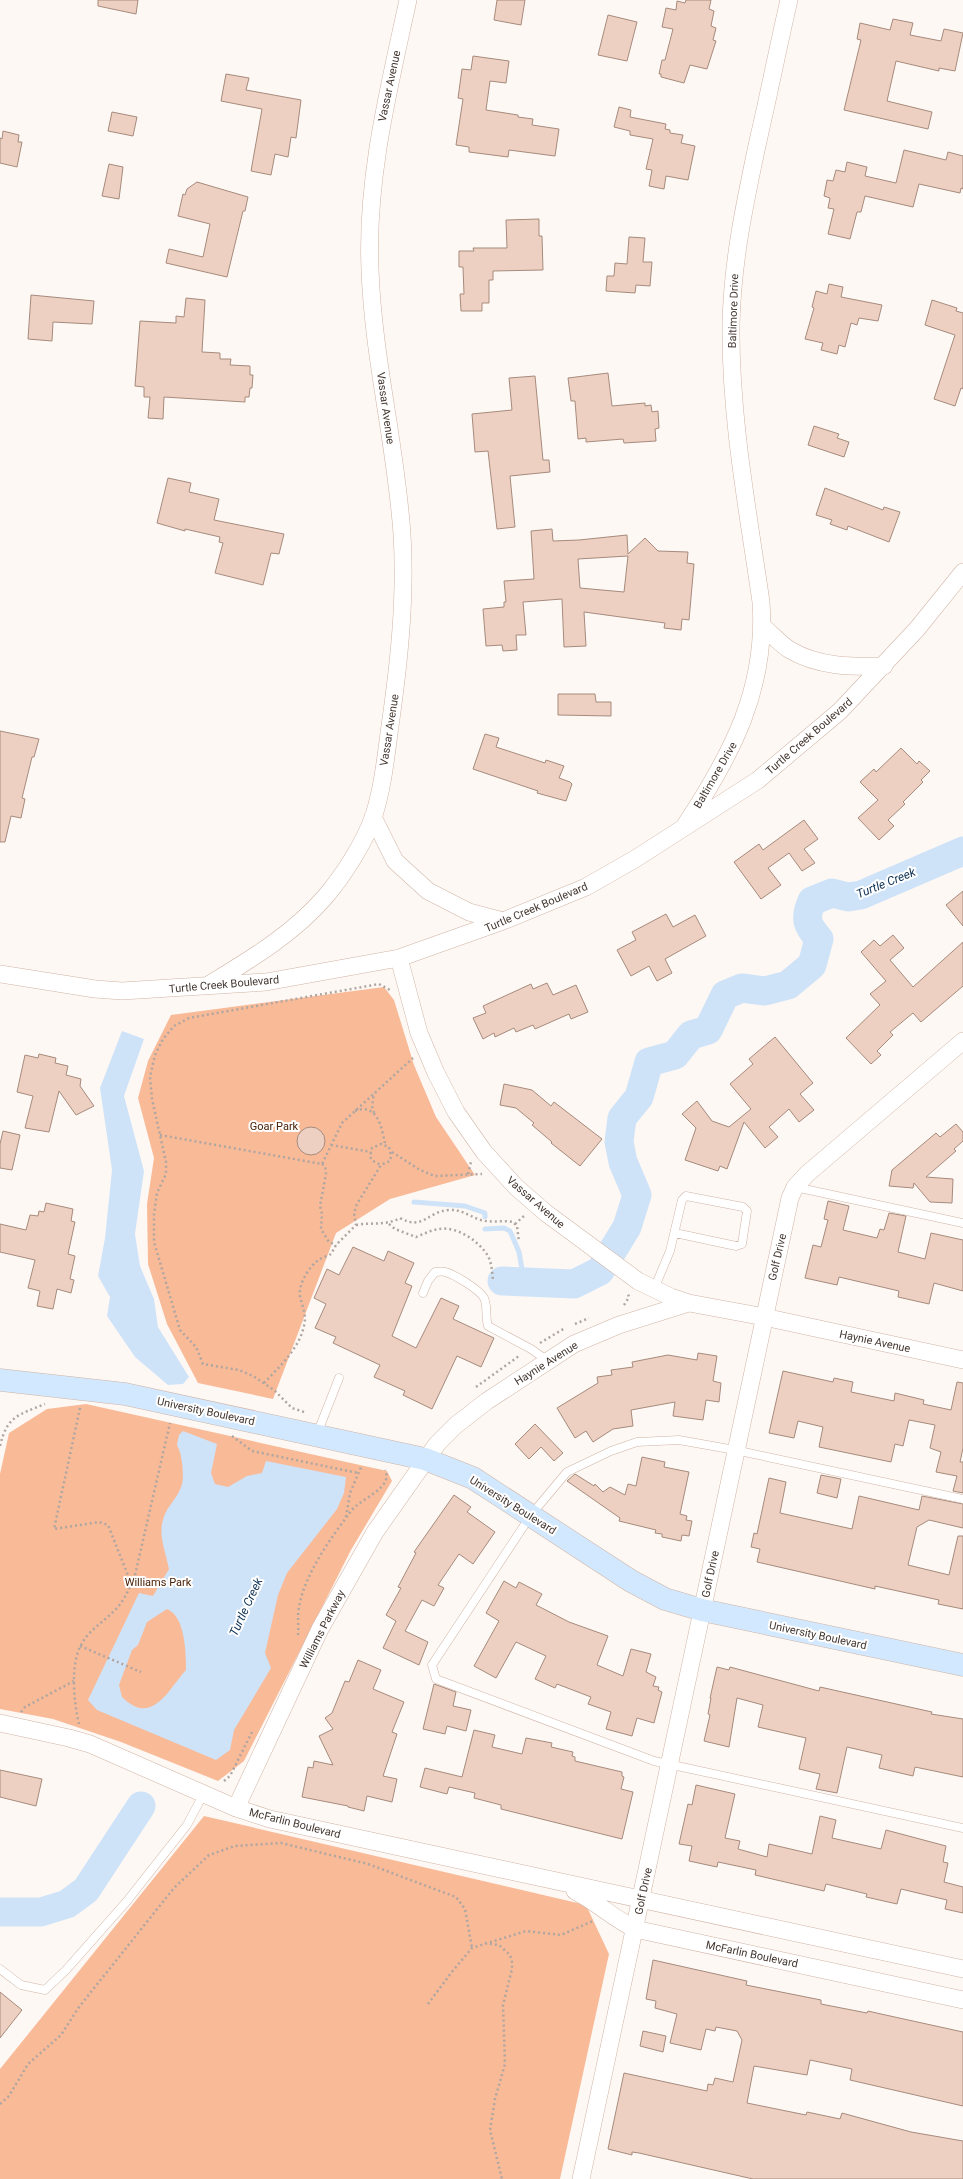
<svg xmlns="http://www.w3.org/2000/svg" width="963" height="2179" font-family="Roboto,sans-serif">
  <style>
    .green { fill: #f9ba98 }
    .water { fill: #cfe3f8; fill-rule: evenodd }
    .lines { fill: none; stroke-linecap: round; stroke-linejoin: round }
    .stream { stroke: #cfe3f8; stroke-width: 5 }
    .river { stroke: #cfe3f8; stroke-width: 29 }
    .building { fill: #edd0c1; stroke: #a68b7d; fill-rule: evenodd }
    .lane-casing { stroke: #d0b4a5; stroke-width: 9 }
    .street-casing { stroke: #d0b4a5; stroke-width: 18 }
    .secondary-casing { stroke: #d0b4a5; stroke-width: 23 }
    .path { stroke: #afa6a1; stroke-width: 2.5; stroke-dasharray: 2 3; stroke-linecap: butt }
    .lane { stroke: #fff; stroke-width: 8 }
    .street { stroke: #fff; stroke-width: 17 }
    .secondary { stroke: #d2e8fe; stroke-width: 22 }
    .labels { text-anchor: middle; stroke-width: 4; stroke-linejoin: round; paint-order: stroke }
    .street-label { font-size: 11px; fill: #433731; stroke: #fff }
    .park-label { font-size: 11px; fill: #492006; stroke: #fff }
    .water-label { font-size: 12px; font-style: italic; fill: #103456; stroke: #fff }
  </style>
  <rect width="100%" height="100%" fill="#fef8f4"/>
  <path class="green" d="M384,987l10,13 20,65 22,52 39,58 -85,24 -54,34 -63,166 -75,-16 -31,-59 -19,-60 -1,-60 7,-46 -16,-60 10,-37 23,-46z
    M86,1404l301,67 5,10 -41,69 -107,211 -26,20 -97,-39 -68,-23 -53,-10v-235l9,-41 38,-24z
    M204,1816l382,89 23,49 -49,225h-560v-110z"/>
  <path class="water" d="M122,1031l22,8 -20,57 20,75 -9,63 5,32 14,33 4,28 31,50 -6,7 -15,1 -33,-28 -28,-41 3,-19 -12,-21 7,-38 7,-68 -12,-82z
    M183,1431l34,13 -6,29 4,11 13,3 19,-11 15,-3 4,-12 80,16 -2,16 -7,16 -50,64 -9,22 -13,58 6,15 -37,62 -4,20 -14,10 -119,-50 -9,-10 51,-107 14,3 16,-27c-3,-16 -11,-34 -6,-49 3,-13 14,-21 18,-33 4,-9 1,-34 -4,-42l2,-10zM167,1609c18,7 19,43 19,61 -18,20 -34,57 -64,27l-3,-12 13,-35 6,-5 9,-23z"/>
  <g class="lines">
    <path class="stream" d="M414,1202l51,4 20,7v4
      M485,1229l19,-1 6,3 9,21 5,29"/>
    <path class="river" d="M502,1281l72,3 26,-13 27,-44 10,-32 -14,-33 -4,-20 3,-24 17,-21 10,-35 26,-7 16,-20 17,-5 17,-35 17,-7 23,3 23,-6 24,-20 7,-26c-12,-14 -15,-20 -7,-38l20,-8 16,4 13,-2 102,-44
      M0,1912h41l26,-8 19,-14 55,-84"/>
  </g>
  <path class="building" d="M98,0h40l-2,14 -38,-8z
    M497,0h28l-4,25 -27,-5z
    M686,0h25l-2,9 5,2 -3,15 5,2 -3,12 3,1 -9,28 -17,-4 -6,18 -23,-6v-3h-2l3,-14h3l8,-31 -11,-2 4,-19 10,2 1,-9 8,2z
    M608,15l29,7 -10,39 -29,-6z
    M893,19l20,4 -3,12 31,6 3,-12 19,4 -8,38 -16,-3v3l-43,-10 -9,40 45,11 -4,17 -84,-19 17,-70 -4,-1 3,-16 30,7z
    M473,56l36,5 -3,22 -16,-2 -4,29 32,5v2l15,2 -1,6 27,4 -4,27 -46,-6 -1,7 -39,-5v-5l-13,-2 7,-46 -5,-1 4,-29 9,1z
    M226,74l23,4 -3,12 55,10 -5,38 -5,-1 -3,20 -13,-3 -4,21 -20,-4 11,-62 -41,-8z
    M619,107l12,3 -1,7 36,7 -1,5 5,1v3l13,2 -2,8 14,3 -7,34 -22,-4 -2,13 -15,-3 3,-16 -6,-1 7,-30 -23,-4v-4l-16,-4z
    M112,112l25,5 -4,19 -25,-5z
    M3,131l16,4 -1,7h4l-5,25 -17,-4v-25l2,1z
    M904,150l42,10 2,-8 15,4v33l-2,-1 -1,5 -41,-9 -6,23 -48,-11 -4,16h-4l-7,27 -22,-5 6,-25 -6,-1 2,-10 -6,-2 3,-16 6,1 3,-11 9,2 2,-10 20,5 -2,9 31,7z
    M109,164l14,3 -4,32 -17,-3z
    M197,182l51,15 -3,14h-2l-16,66 -61,-14 3,-14 34,8 7,-33 -32,-8 5,-22 2,1 2,-6z
    M539,219v17h3l1,34 -50,1v9h-4v23h-7v8h-21l-1,-17h4l-1,-27h-4v-16h15l-1,-3h34l-1,-28z
    M629,237l16,1 -2,24h9l-2,24 -14,-1 -1,8 -29,-2 1,-15h7l1,-13 12,1z
    M829,284l14,3 -2,10 41,8 -4,16 -19,-3 -2,7 -6,-2 -6,24 -6,-2 -2,9 -16,-4 2,-7 -18,-4 9,-31 -2,-1 4,-16 11,3z
    M31,295l63,6 -2,23 -39,-2 -1,19 -24,-2z
    M186,298l19,2 -3,52 18,1v6h11l-1,6 20,1v9h3l-1,13h-2l-1,9h-4v5l-81,-5 -1,22 -15,-1 2,-21h-6v-10l-9,-1 5,-65 36,2v-7l8,1z
    M932,300l25,8 -1,3 7,2v76l-2,-1 -6,18 -21,-7 21,-64 -30,-10z
    M608,373l4,33 33,-3v3l6,-1 1,7 6,-1 1,17 -4,1 1,12 -32,2 -1,-4 -37,3v-4l-8,1 -3,-38h-4l-3,-23z
    M535,376l8,84h6l1,12 -40,4 5,51 -18,2 -9,-78 -13,1 -3,-38 40,-4 -3,-32z
    M814,426l25,8 -2,4 12,4 -5,15 -36,-12z
    M168,478l23,5 -2,9 30,7 -5,21 70,14 -5,20 -8,-1 -8,32 -48,-12 8,-30 -4,-1 1,-5 -35,-8v2l-28,-8z
    M825,488l58,22 1,-3 16,5 -11,30 -41,-16 -1,4 -17,-6 2,-4 -16,-5z
    M552,529l1,12 26,-1 48,-5 1,19 17,-16 13,13 30,1 -1,11 7,1 -5,56 -7,-1 -1,11 -17,-2 1,-5 -81,-11 2,34 -22,1 -2,-48 -39,3 3,33h-10l1,15 -14,1 -1,-6 -16,1 -3,-37 21,-2v-5h2l-2,-21 30,-2 -3,-48zM628,556l-4,36 -44,-4 -2,-29z
    M558,694h37l1,8h15v14l-53,-1z
    M0,731l39,8 -5,18h-2l-10,41 3,1 -4,19 -10,-2 -6,26h-5z
    M485,734l14,4 -3,9 49,16 1,-3 18,6 -5,12 11,4 2,2 -6,17 -29,-8 1,-2 -65,-22z
    M901,748l16,16 2,-3 11,10 -9,9 2,2 -20,20 2,2 -17,16 6,6 -15,14 -21,-22 20,-18 -18,-18 14,-13 2,3z
    M804,820l14,19 -14,10 11,14 -13,8 -13,-18 -21,15 13,17 -20,14 -27,-37 25,-18 4,6z
    M963,891v35l-17,-21z
    M666,914l7,13 22,-12 11,21 -41,23 7,14 -15,8 -8,-15 -18,10 -14,-26 19,-10 -4,-8z
    M893,935l11,13 -14,12 23,27 50,-45v44l-42,36 -8,-9 -23,19 3,3 -16,16 4,4 -10,9 -25,-26 34,-33 -10,-11 16,-13 -25,-29 13,-12 6,6z
    M547,983l6,12 23,-10 12,27 -17,7 -2,-5 -34,15 -2,-4 -17,7 -2,-4 -19,9 -1,-4 -11,6 -10,-21 13,-5 -3,-7 48,-22 2,5z
    M775,1037l38,46 -13,11 14,16 -15,12 -10,-13 -20,18 9,10 -13,11 -21,-26 -17,47 -7,-3 -2,5 -33,-11 11,-32 -14,-14 15,-13 15,20 17,6 22,-18 -21,-25 23,-20 -4,-5z
    M39,1054l17,4 -1,5 13,3 -2,9 15,4 -1,7 14,20 -18,9 -17,-24 -10,41 -24,-4 8,-32 -16,-4 8,-37 13,3z
    M504,1084l28,6 19,16 3,-4 48,37 -22,27 -29,-23 1,-1 -20,-17 2,-2 -18,-15 -16,-3z
    M956,1124l7,8v9l-9,8 2,2 -30,26 27,2 -1,24 -22,-1 -16,-19 -1,5 -24,-2 3,-16 44,-37 4,4z
    M297 1141a14 14 0 1 1 28 0a14 14 0 1 1-28 0Z
    M3,1131l17,4 -8,35 -12,-2v-24z
    M828,1201l21,5 -6,24 34,8 3,-9 4,1 5,-17 17,3 -8,36 27,7 6,-26 32,7v51l-29,-8 -5,21 -31,-7 1,-6 -60,-14 -2,8 -32,-7 8,-33 8,2 7,-27 -4,-1z
    M46,1203l27,6 -2,12 4,1 -7,32 7,2 -5,23 4,1 -3,13 -14,-4 -4,20 -16,-3 3,-15 -12,-3 7,-28 -35,-8v-28l26,6 4,-15 8,1 1,-5 5,1z
    M353,1247l31,14 4,-10 26,12 -9,20 7,3 -20,50 24,12 25,-50 18,8 -6,13 41,19 -13,29 -24,-11 -25,53 -29,-14 2,-4 -31,-14 6,-12 -47,-22 3,-6 -21,-9 11,-24 -12,-6 13,-29 12,6z
    M698,1353l19,3 -4,25 8,2 -2,19 -13,-2 -3,20 -30,-4 2,-14 -44,8 2,16 -20,3 -20,13 -7,-11 -11,7 -18,-30 41,-25 -1,-6 15,-2 -1,-5 22,-3 -1,-5 36,-7 29,5z
    M783,1371l50,11 1,-4 19,4 -2,10 43,9 1,-8 29,7 -1,4 28,6 6,-28 6,1v65l-3,14h3v31l-10,-2 4,-15 -21,-4 5,-20 -11,-4 5,-23 -26,-5 -6,26 -8,-2 -4,18 -72,-15 4,-20 -25,-6 -4,17 -25,-5z
    M535,1424l28,29 -9,8 -13,-14 -12,12 -14,-15z
    M642,1457l23,5 -1,5 25,5 -9,42 7,2 -1,4 6,1 -3,15 -7,-1 -1,6 -19,-4v-3l-7,-1 1,-3 -37,-9 1,-3 -53,-37 8,-7 19,12 1,-2 8,8 7,-5 15,8 3,-11 8,2z
    M821,1475l20,4 -4,19 -20,-5z
    M769,1478l17,4 -6,31 72,16 7,-33 60,14 3,-14 41,8v24l-34,-8 -12,7 -9,38 41,10 9,-39h5v73l-25,-5 1,-4 -64,-14v3l-118,-27 3,-13 -9,-2 3,-14 3,1z
    M454,1495l17,12 -4,5 28,20 -22,32 -14,-10 -21,31 6,3 -10,18 -12,-6 -17,31 23,11 -9,23 -36,-17 13,-27 -10,-6 15,-27 -3,-1 18,-34 -2,-1z
    M504,1581l12,7 3,-6 23,12 -6,11 33,17 39,14 -11,29 26,11 8,-27 20,5 -5,18 10,5 -3,9 6,1 -1,3 4,2 -8,31 -17,-5 -5,18 -26,-7 5,-17 -23,-8 3,-7 -34,-13 -2,4 -20,-9 11,-23 -30,-14 -20,36 -22,-12 25,-45 -13,-8z
    M358,1660l23,10 -8,19 31,13 -12,30 5,2 -14,42 14,3 -5,23 -25,-6 -3,15 -16,-4v-1l-46,-9 6,-30 5,1 1,-7 19,4 -14,-29 14,-7 -8,-11 7,-5 13,-32 4,1z
    M717,1667l12,3 1,-3 89,24 1,-4 112,25 -1,2 32,5v58l-48,-10 -2,9 -34,-8 3,-13 -35,-8 -10,46 -21,-4 4,-15 -21,-5 7,-31 -48,-11 5,-22 -26,-7 -8,49 -25,-6 6,-26 -2,-1 3,-16h-1z
    M434,1684l22,8 -3,14 18,4 -5,21 -19,-5 -2,8 -22,-5z
    M474,1730l21,5 -3,12 30,7 4,-16 26,5 -1,4 22,5 -1,4 3,1v4l47,11v4l2,1 -3,12 12,3 -11,47 -121,-30v-4l-27,-7 1,-5 -26,-6 -2,7 -27,-7 5,-19 37,9z
    M0,1770l42,9 -6,27 -36,-9z
    M696,1785l39,9 -10,44 15,3 -2,8 29,8 2,-13 43,10 8,-38 16,4 -4,18 49,11 5,-19 60,16 -3,16 5,1 -4,19 19,5v26l-18,-4 2,-9 -46,-11 -4,15 -31,-7 1,-3 -41,-10 -2,7 -69,-16 1,-5 -38,-8 -1,5 -28,-6 3,-15 -13,-2 9,-40 4,1z
    M653,1960l94,21 -1,4 75,15v4l46,9 1,-2 13,3 82,18v74l-113,-26 2,-11 -42,-9 -3,15 -53,-9 -7,37 59,12 1,-3 33,7 2,-6 69,19 52,9v38h-210l-114,-26 -7,-1v3l-24,-6 16,-76 83,18 1,-7 5,1 2,-7 18,4 9,-42 -5,-9 -21,-4 -1,4 -9,-2 -5,21 -31,-7 7,-29 -22,-6 1,-7 -10,-2z
    M0,1992l22,18 -22,28z
    M643,2031l23,5 -3,16 -23,-6z"/>
  <g class="lines">
    <g class="lane-casing">
      <path id="lane" d="M795,1187l168,36
        M654,1289l16,-38 12,-51 4,-4 57,11 4,4 -5,33 -6,2 -61,-13
        M423,1293l5,-12 7,-9c3,0 7,-1 10,0 9,2 35,18 39,26 4,8 1,19 4,28l43,23 17,12
        M317,1434l22,-56
        M963,1499l-228,-49 -56,-10 -42,2 -26,9 -44,21 -36,43 -99,150 4,14 218,82 309,67
        M0,1969l21,16 24,5 21,-20 61,-69 60,-76 17,-32"/>
    </g>
    <g class="street-casing">
      <path id="street" d="M762,626c9,7 18,18 28,24 29,17 62,17 94,16
        M373,817l22,44 33,30 41,21 34,9
        M686,824c46,-70 81,-136 75,-222 -13,-91 -31,-184 -30,-277 1,-62 14,-123 27,-184 11,-47 20,-94 31,-141
        M399,958l20,75 17,40 20,39 28,40 32,35 30,26 92,68 33,16 18,6 75,14 199,43
        M0,974l95,15 27,2 144,-9 133,-24 104,-37 83,-34 49,-28 123,-79 82,-69 77,-82 46,-57
        M210,984c41,-25 83,-50 115,-87 18,-21 40,-55 49,-82 9,-28 12,-60 16,-89 9,-63 16,-128 12,-192 -6,-89 -29,-176 -32,-265 -4,-91 19,-181 38,-269
        M0,1723l69,15 21,6 146,64 34,11 693,150
        M236,1808l84,-179 55,-97 62,-88 19,-19 31,-24 87,-57 45,-19 70,-22
        M575,1891c23,12 38,27 60,38l328,71
        M581,2179l209,-981 5,-11 12,-13 156,-133"/>
    </g>
    <g class="secondary-casing">
      <path id="secondary" d="M0,1380l125,14 300,65 48,19 158,103 34,18 37,11 261,55"/>
    </g>
    <path class="path" d="M355,1111c23,-9 27,18 30,33
      M374,1113l-2,-7 2,-13
      M160,1135l162,29 20,-41 71,-65
      M331,1145l40,7
      M392,1152l28,18 15,6 47,-2
      M322,1164l3,2 1,8 -6,32 2,8 -1,15 8,13 7,3
      M468,1174l3,-12
      M389,1224l6,5 21,8c8,-3 15,-7 23,-8 18,-3 40,12 49,27 4,8 4,16 5,24
      M515,1224l10,-9
      M356,1225c16,-3 29,1 44,-7 23,13 28,-7 49,-8 13,-1 21,7 32,10 10,3 22,0 32,2l4,4 2,16
      M624,1305l5,-8 -1,-3
      M575,1324l14,-6
      M540,1343l25,-15
      M264,1383c15,-16 35,-34 40,-57 3,-11 -2,-20 -4,-30 -2,-12 10,-31 20,-37 3,-2 8,-3 11,-5l5,-9 20,-20 -2,-12 3,-9 24,-39 9,-4 1,-5 -2,-9 -8,-3 -9,4 -2,9 3,4 8,4
      M476,1387l43,-31
      M80,1408l-26,121 45,-7 9,3 23,58
      M304,1412l-12,-4 -18,-18 -21,-14 -14,-6 -36,-6 -7,-17 -16,-17 -26,-88v-28l3,-21 9,-19v-12l-14,-63 -2,-22 5,-22 8,-16 11,-13 15,-8 190,-34 11,6
      M232,1436l20,15 106,22
      M0,1446c7,-30 18,-31 45,-42
      M346,1517l4,-24 12,-28
      M298,1635c1,-9 -1,-19 1,-28 6,-34 32,-69 52,-96 10,-13 43,-23 34,-41
      M80,1646l61,26
      M21,1712l4,-5 49,-26
      M79,1724c-5,-20 -9,-60 2,-79 7,-14 21,-22 32,-33 11,-10 16,-23 22,-37l35,-152
      M224,1781l6,-5 23,-46
      M485,1943l14,2 11,10 2,7v7l-9,36 2,59 -10,35 -5,31 12,49
      M428,2004l23,-31 21,-25 54,-17 35,4 32,-14
      M0,2104l9,-8 19,-32 33,-29 18,-28 95,-119 35,-33 26,-9 46,-3 87,21 88,33 9,12 7,39"/>
    <use href="#lane" class="lane"/>
    <use href="#street" class="street"/>
    <use href="#secondary" class="secondary"/>
  </g>
  <g class="labels">
    <g class="street-label">
      <text transform="translate(389 86) rotate(-78)" y="4">Vassar Avenue</text>
      <text transform="translate(733 311) rotate(-88)" y="4">Baltimore Drive</text>
      <text transform="translate(386 408) rotate(82)" y="4">Vassar Avenue</text>
      <text transform="translate(389 730) rotate(-81)" y="4">Vassar Avenue</text>
      <text transform="translate(809 736) rotate(-41)" y="4">Turtle Creek Boulevard</text>
      <text transform="translate(715 775) rotate(-60)" y="4">Baltimore Drive</text>
      <text transform="translate(536 907) rotate(-23)" y="4">Turtle Creek Boulevard</text>
      <text transform="translate(224 984) rotate(-5)" y="4">Turtle Creek Boulevard</text>
      <text transform="translate(536 1202) rotate(41)" y="4">Vassar Avenue</text>
      <text transform="translate(777 1257) rotate(-77)" y="4">Golf Drive</text>
      <text transform="translate(875 1341) rotate(12)" y="4">Haynie Avenue</text>
      <text transform="translate(546 1363) rotate(-32)" y="4">Haynie Avenue</text>
      <text transform="translate(206 1411) rotate(12)" y="4">University Boulevard</text>
      <text transform="translate(513 1505) rotate(32)" y="4">University Boulevard</text>
      <text transform="translate(710 1574) rotate(-78)" y="4">Golf Drive</text>
      <text transform="translate(322 1629) rotate(-63)" y="4">Williams Parkway</text>
      <text transform="translate(818 1635) rotate(12)" y="4">University Boulevard</text>
      <text transform="translate(295 1823) rotate(14)" y="4">McFarlin Boulevard</text>
      <text transform="translate(643 1891) rotate(-78)" y="4">Golf Drive</text>
      <text transform="translate(752 1954) rotate(12)" y="4">McFarlin Boulevard</text>
    </g>
    <g class="park-label">
      <text x="274" y="1130">Goar Park</text>
      <text x="158" y="1586">Williams Park</text>
    </g>
    <g class="water-label">
      <text transform="translate(886 883) rotate(-22)" y="4">Turtle Creek</text>
      <text transform="translate(246 1607) rotate(-65)" y="4">Turtle Creek</text>
    </g>
  </g>
</svg>
